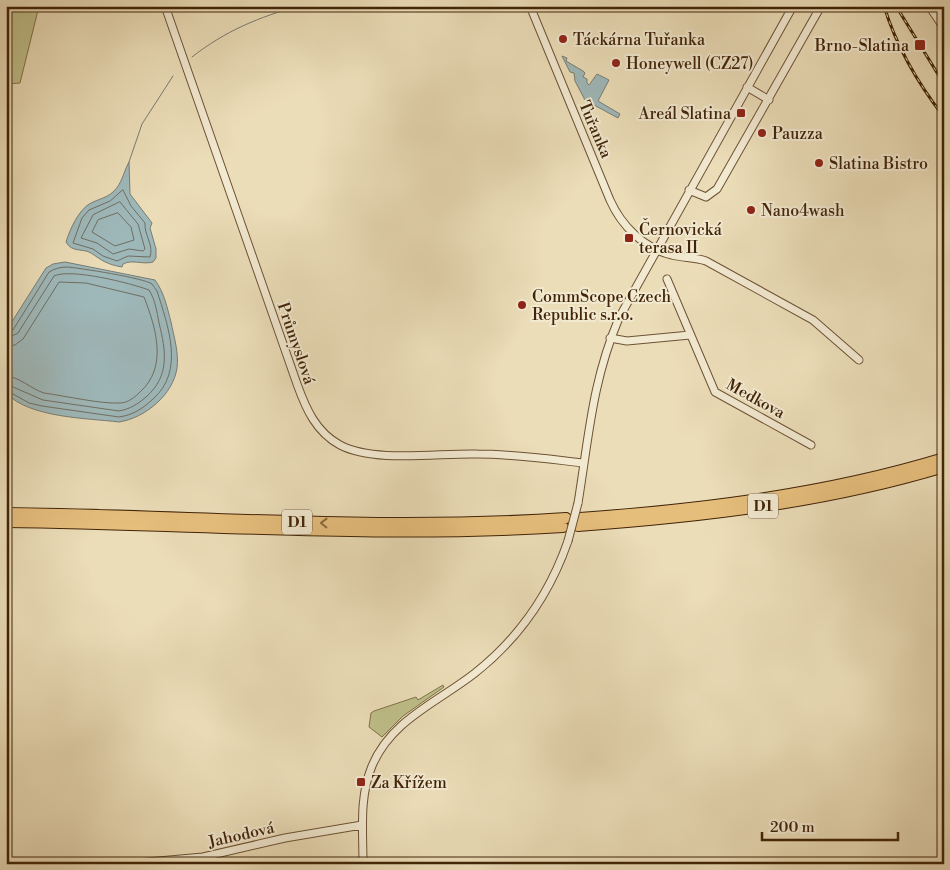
<svg xmlns="http://www.w3.org/2000/svg" width="950" height="870" font-family="'Libre Bodoni',serif">
  <style>
    .green { fill: #bfbf8a; stroke: #807249 }
    .water { fill: #9eb8ba; stroke: #797d73 }
    .lines { fill: none; stroke-linecap: round; stroke-linejoin: round }
    .shore { stroke: #706e61; stroke-width: 1 }
    .stream { stroke: #797d73; stroke-width: 1 }
    .minor-casing { stroke: #6c5234; stroke-width: 9 }
    .highway-casing { stroke: #412408; stroke-width: 12 }
    .minor { stroke: #f2e9d1; stroke-width: 7 }
    .highway { stroke: #e6be7c; stroke-width: 10 }
    .rail-casing { stroke: #412408; stroke-width: 3 }
    .rail { stroke: #f2e9d1; stroke-width: 1; stroke-dasharray: 4; stroke-linecap: butt }
    .minor-bridge-casing { stroke: #6c5234; stroke-width: 9; stroke-linecap: butt }
    .minor-bridge { stroke: #f2e9d1; stroke-width: 7 }
    .oneway { stroke: #8b693c }
    .poi-dot { fill: #8f2418; stroke: #f2e9d1; stroke-width: 2 }
    .labels { text-anchor: middle; stroke-width: 4; stroke-linejoin: round; paint-order: stroke }
    .shield { fill: #f2e9d1; stroke: #765f44; stroke-width: 1 }
    .shield-label { font-size: 15px; font-weight: bold; fill: #412408 }
    .poi-label { font-size: 16px; fill: #412408; stroke: #f2e9d1; text-anchor: start }
    .street-label { font-size: 16px; fill: #412408; stroke: #f2e9d1 }
  </style>
  <rect width="100%" height="100%" fill="#ebddb8"/>
  <filter id="stains"><feTurbulence type="fractalNoise" baseFrequency=".004" numOctaves="4"/><feColorMatrix values="0 0 0 0 .2 0 0 0 0 .09 0 0 0 0 .02 0 0 0 .5 -.17"/></filter>
  <radialGradient id="worn" r=".72"><stop offset=".6" stop-color="#630" stop-opacity="0"/><stop offset="1" stop-color="#630" stop-opacity=".3"/></radialGradient>
  <path class="green" d="M6,6h33l-19,77 -14,1z
    M443,685l1,2 -41,29 -21,21 -13,-10 2,-14 3,-2 42,-14 2,3z"/>
  <path class="water" d="M562,56l5,2 -1,3 17,10 2,2 -2,4 4,2v4l2,2 8,-11 12,6 -11,21 22,13 -2,4 -24,-13 -4,-5h-5l-10,-19 -1,-8 -4,-1z
    M129,162l1,32 22,29 -2,5 6,21v9l-3,4c-11,3 -20,-3 -30,2l-1,3c-16,-3 -19,-6 -31,-14 -8,-5 -19,0 -25,-11 4,-13 13,-33 25,-39 8,-4 15,-5 22,-11 9,-8 10,-19 16,-30z
    M65,262l90,18c9,12 12,27 16,42 3,15 8,31 6,46 -4,27 -32,50 -58,54 -33,-4 -89,-4 -113,-29v-62l40,-63 7,-4z"/>
  <g class="lines">
    <path class="shore" d="M123,190l8,16 14,17c-1,12 9,22 5,34l-22,-1 -11,5 -14,-5 -10,-7 -20,-6 9,-25 7,-8 21,-9z
      M120,202l18,22 7,25 -2,2 -14,-2 -16,5 -16,-11 -16,-5 12,-23z
      M118,213l13,14 3,13 -19,6 -23,-14 6,-12z
      M6,332l7,-2 36,-58c5,-3 11,-5 18,-5 13,1 77,11 85,17 2,2 3,5 5,7 11,35 28,80 -4,108 -11,10 -20,16 -34,18l-77,-11 -13,-3 -23,-13
      M6,339l12,-6 36,-57c17,-8 76,7 95,14 6,9 8,22 10,33 7,28 11,53 -13,74 -8,7 -16,12 -27,14l-76,-11 -37,-16
      M6,346l9,-1 8,-6 36,-57 27,1 58,14c12,31 24,70 -4,95 -5,5 -12,11 -20,11 -20,1 -54,-7 -76,-10 -13,-4 -24,-16 -38,-17"/>
    <path class="stream" d="M192,57c33,-26 67,-40 107,-51
      M129,162l13,-38 31,-48"/>
    <g class="minor-casing">
      <path id="minor" d="M165,6l132,378c9,25 19,48 43,61 34,18 98,8 137,9 35,0 71,5 107,9
        M530,6l80,194c11,25 34,49 62,55 11,3 23,2 34,6l107,59 46,40
        M929,6l15,22
        M747,87l22,13
        M689,190l17,7 11,-8 104,-183
        M667,279l48,113 96,53
        M610,338l17,3 63,-6
        M578,503c11,-67 14,-121 41,-185l174,-312
        M125,864l78,-7 82,-19 77,-13
        M363,864c0,-33 -4,-67 9,-98 19,-46 66,-64 103,-93 43,-34 75,-80 93,-132"/>
    </g>
    <g class="highway-casing">
      <path id="highway" d="M6,513c187,2 373,18 560,5
        M580,518c123,-9 246,-24 364,-60
        M6,522c186,2 371,17 557,5
        M578,526c123,-9 247,-23 366,-59"/>
    </g>
    <use href="#minor" class="minor"/>
    <use href="#highway" class="highway"/>
    <g class="rail-casing">
      <path id="rail" d="M884,6c12,39 35,79 60,111
        M896,6l48,78"/>
    </g>
    <use href="#rail" class="rail"/>
    <g class="minor-bridge-casing">
      <path id="minor-bridge" d="M568,541l10,-38"/>
    </g>
    <use href="#minor-bridge" class="minor-bridge"/>
  </g>
  <defs><path id="oneway-chevron" d="M-2-3.5L2.5 0L-2 3.5" fill="none" stroke-width="1.6" stroke-linecap="round" stroke-linejoin="round" transform="scale(1.25)"/></defs>
  <use class="oneway" href="#oneway-chevron" transform="translate(324 523) rotate(-179)"/>
  <g class="poi-dot">
    <circle cx="563" cy="39" r="5"/>
    <rect x="914" y="39" width="12" height="12" rx="2.5"/>
    <circle cx="616" cy="63" r="5"/>
    <rect x="736" y="108" width="10" height="10" rx="2.5"/>
    <circle cx="762" cy="133" r="5"/>
    <circle cx="819" cy="163" r="5"/>
    <circle cx="751" cy="210" r="5"/>
    <rect x="624" y="233" width="10" height="10" rx="2.5"/>
    <circle cx="522" cy="305" r="5"/>
    <rect x="356" y="777" width="10" height="10" rx="2.5"/>
  </g>
  <g class="labels">
    <g class="shield">
      <rect x="748" y="493.5" width="30" height="25" rx="4"/>
      <rect x="282" y="509.5" width="30" height="25" rx="4"/>
    </g>
    <g class="shield-label">
      <text x="763" y="511">D1</text>
      <text x="297" y="527">D1</text>
    </g>
    <g class="poi-label">
      <text x="573" y="45">Táckárna Tuřanka</text>
      <text x="909" y="51" text-anchor="end">Brno-Slatina</text>
      <text x="626" y="69">Honeywell (CZ27)</text>
      <text x="731" y="119" text-anchor="end">Areál Slatina</text>
      <text x="772" y="139">Pauzza</text>
      <text x="829" y="169">Slatina Bistro</text>
      <text x="761" y="216">Nano4wash</text>
      <text x="639" y="235">Černovická<tspan x="639" dy="18">terasa II</tspan></text>
      <text x="532" y="302">CommScope Czech<tspan x="532" dy="18">Republic s.r.o.</tspan></text>
      <text x="371" y="788">Za Křížem</text>
    </g>
    <g class="street-label">
      <text transform="translate(596 129) rotate(67)" y="6">Tuřanka</text>
      <text transform="translate(297 343) rotate(71)" y="6">Průmyslová</text>
      <text transform="translate(756 398) rotate(29)" y="6">Medkova</text>
      <text transform="translate(241 834) rotate(-13)" y="6">Jahodová</text>
    </g>
  </g>
  <rect width="950" height="870" fill="none" stroke="#ebddb8" stroke-width="25"/>
  <rect x="8" y="8" width="935" height="855" fill="none" stroke="#412408" stroke-width="2.5"/>
  <rect x="12" y="12" width="925" height="845" fill="none" stroke="#412408"/>
  <path d="M762 832v8h136v-8" fill="none" stroke="#412408" stroke-width="2.5"/>
  <text x="770" y="832" font-size="15" fill="#412408" stroke="#f2e9d1" stroke-width="4" paint-order="stroke">200 m</text>
  <rect width="100%" height="100%" filter="url(#stains)"/>
  <rect width="100%" height="100%" fill="url(#worn)"/>
</svg>
